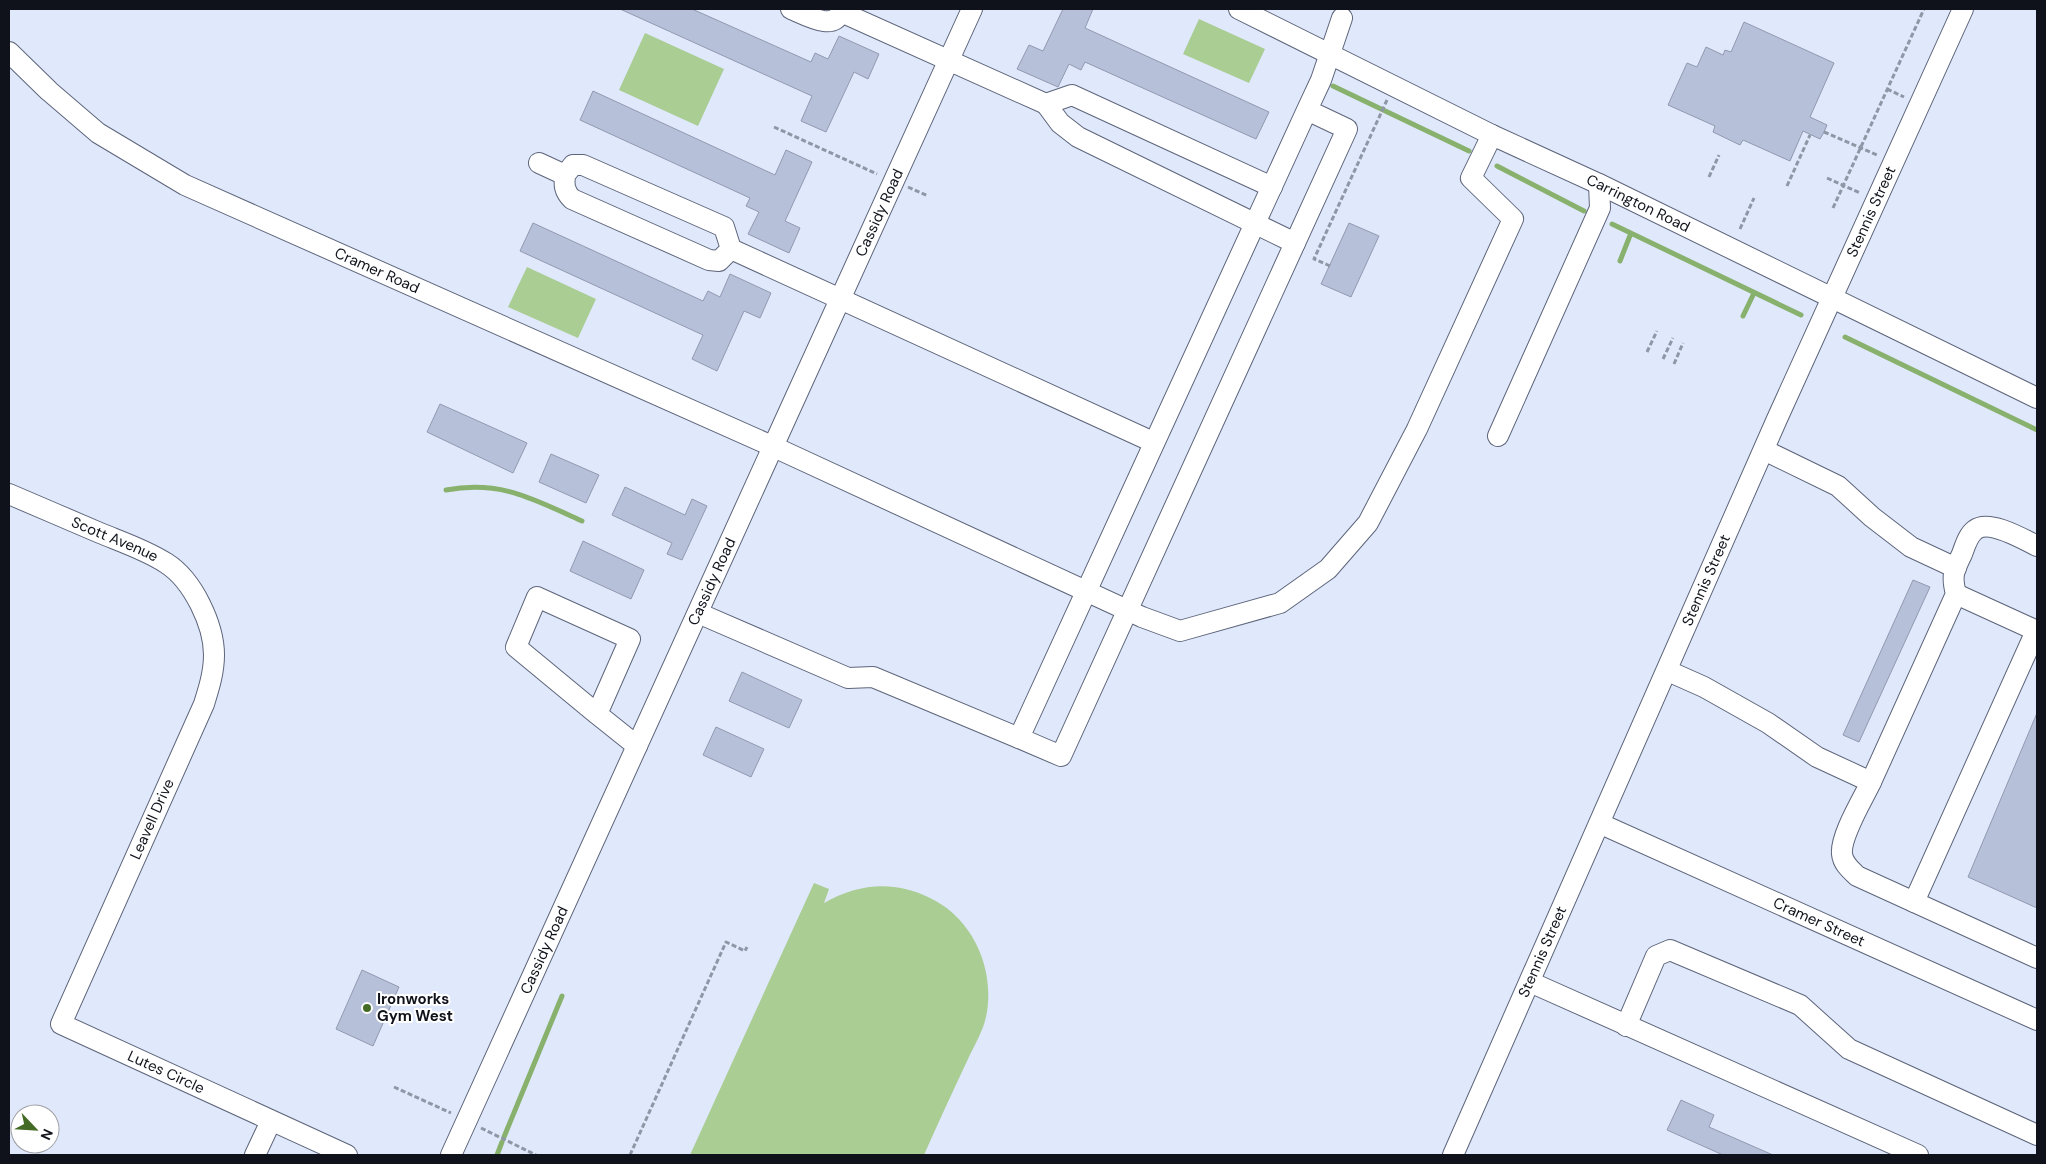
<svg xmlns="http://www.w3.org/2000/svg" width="2046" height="1164" font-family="'DM Sans',sans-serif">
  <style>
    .green { fill: #a9cd93 }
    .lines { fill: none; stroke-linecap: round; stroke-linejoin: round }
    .stream { stroke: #88b16d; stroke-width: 5 }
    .building { fill: #b7c0d9; stroke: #9099b0 }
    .minor-casing { stroke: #5d657a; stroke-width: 22 }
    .path { stroke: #8f96a5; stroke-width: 3; stroke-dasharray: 5 2.5; stroke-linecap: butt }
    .minor { stroke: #fff; stroke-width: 20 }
    .poi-dot { fill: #436b25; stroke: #fff; stroke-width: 2 }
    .labels { text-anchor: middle; stroke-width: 4; stroke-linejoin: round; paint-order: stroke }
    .street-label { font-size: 15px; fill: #0f121a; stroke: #fff }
    .poi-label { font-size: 15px; font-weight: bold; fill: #0f121a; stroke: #fff; text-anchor: start }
  </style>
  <rect width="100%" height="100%" fill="#e0e8fc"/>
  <path class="green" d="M1199,19l66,30 -16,34 -66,-29z
    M645,33l79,36 -26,57 -79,-36z
    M527,267l69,32 -18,39 -70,-31z
    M814,883l15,6 -5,14c33,-19 69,-23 104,-6 45,20 68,73 58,120 -3,14 -12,29 -18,42 -15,32 -30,64 -44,96h-234z"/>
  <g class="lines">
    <path class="stream" d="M1333,86l136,65
      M1497,166l87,45
      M1612,224l189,91
      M1620,261l11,-28
      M1743,316l11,-23
      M1845,337l192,93
      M446,490c55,-10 87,9 136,31
      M504,1137l58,-141
      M497,1155l5,-13"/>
  </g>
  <path class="building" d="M620,9h72l119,53 4,-9 13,6 11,-23 40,18 -11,25 -14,-7 -28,60 -25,-11 11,-25z
    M1063,9h30l-8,19 184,84 -13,27 -171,-77 -4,8 -12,-6 -11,23 -41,-18 12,-24 14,6z
    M1744,22l90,41 -24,54 17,8 -3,7 -4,7 -17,-8 -13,30 -47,-21 -3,5 -27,-13 2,-6 -47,-21 19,-42 10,4 9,-20 17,8 2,-5 6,2z
    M593,91l182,84 11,-25 26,12 -27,59 15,7 -11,25 -41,-19 11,-22 -13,-6 4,-8 -170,-78z
    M533,223l170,78 5,-10 12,6 10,-23 41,19 -11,25 -16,-7 -27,60 -25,-12 11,-24 -183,-84z
    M1349,223l30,13 -28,61 -30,-13z
    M440,404l87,39 -14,30 -86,-41z
    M551,454l48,21 -13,28 -47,-21z
    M625,487l60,28 7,-16 15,7 -25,54 -15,-6 5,-11 -60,-28z
    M583,541l61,29 -13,29 -61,-28z
    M1913,580l17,7 -71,155 -16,-7z
    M742,672l60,28 -13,28 -60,-27z
    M2037,713v195l-69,-31z
    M716,727l48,22 -13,28 -48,-22z
    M362,970l37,17 -26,59 -37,-17z
    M1681,1100l33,15 -5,12 64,28h-50l-56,-25z"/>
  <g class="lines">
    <g class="minor-casing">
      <g id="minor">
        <path d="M791,9c13,5 46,25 50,0"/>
        <path id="s1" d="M1239,9l253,126 107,49 438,214"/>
        <path d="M841,12l205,92"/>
        <path id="s2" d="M9,52l40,39 49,42 87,52 589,262 368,170 38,14 100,-28 48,-34 40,-46 49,-94 96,-210 -42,-41 21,-43"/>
        <path d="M1307,110l40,19 -286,627 -42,-18 288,-628 14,-30 21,-62"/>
        <path d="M539,163l26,12 8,-10h10l141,62 7,22 -12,12 -10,-1 -137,-61c-8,-8 -8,-14 -7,-24"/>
        <path d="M1272,187l-200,-92 -26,9 14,19 18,14 217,106"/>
        <path d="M731,249l422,193"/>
        <path d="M1498,436l102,-228 -1,-24"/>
        <path d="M1764,450l74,36 34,31 39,30 45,21"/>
        <path id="s3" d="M9,494c30,13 61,26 91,39 22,9 46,17 66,30 27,17 48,62 48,92 0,17 -5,33 -10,49l-143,320 286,131"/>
        <path d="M1956,594l81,37"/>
        <path d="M698,613l150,65 25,-1 146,61"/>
        <path d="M1668,671l36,16 64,36 49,34 54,25c-8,17 -31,54 -29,72 1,10 9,16 15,22l180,82"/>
        <path d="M597,714l-81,-67 21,-50 93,42 -33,75 40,32"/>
        <path d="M1871,782l85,-188c-5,-19 -2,-23 6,-40 3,-8 6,-19 13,-24 14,-11 48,9 62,16"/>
        <path id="s4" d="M1601,824l436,196"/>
        <path d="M1914,902l122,-271"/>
        <path d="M1530,982l388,173"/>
        <path d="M1626,1026l30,-70 14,-6 130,55 49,44 188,86"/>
        <path d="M255,1155l16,-34"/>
        <path id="s5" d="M451,1155l521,-1146"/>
        <path id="s6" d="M1453,1155l324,-736 186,-410"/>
      </g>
    </g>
    <path class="path" d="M1887,89l17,8
      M774,127l103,47
      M1824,132l53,23
      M1709,177l10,-22
      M1827,178l33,15
      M1787,186l23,-51
      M908,187l20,9
      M1833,208l91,-199
      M1740,229l14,-31
      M1330,266l-16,-7 73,-159
      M1647,352l10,-21
      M1663,359l10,-21
      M1674,364l9,-21
      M394,1087l57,26
      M481,1128l55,27
      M630,1155l96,-213 19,9 2,-4"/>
    <use href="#minor" class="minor"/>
  </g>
  <circle class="poi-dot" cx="367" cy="1008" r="5"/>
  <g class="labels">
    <g class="street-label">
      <text dy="5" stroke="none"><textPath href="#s1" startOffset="444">Carrington Road</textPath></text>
      <text dy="5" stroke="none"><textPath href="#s6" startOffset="1032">Stennis Street</textPath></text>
      <text dy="5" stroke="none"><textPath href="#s5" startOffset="1035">Cassidy Road</textPath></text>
      <text dy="5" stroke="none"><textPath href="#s2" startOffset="432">Cramer Road</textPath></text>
      <text dy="5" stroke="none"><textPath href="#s3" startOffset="115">Scott Avenue</textPath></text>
      <text dy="5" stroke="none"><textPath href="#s6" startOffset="628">Stennis Street</textPath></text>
      <text dy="5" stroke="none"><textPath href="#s5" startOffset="630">Cassidy Road</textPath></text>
      <text transform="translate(152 819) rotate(-66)" y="5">Leavell Drive</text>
      <text dy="5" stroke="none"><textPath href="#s4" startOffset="239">Cramer Street</textPath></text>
      <text dy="5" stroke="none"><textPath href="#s5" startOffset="225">Cassidy Road</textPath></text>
      <text dy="5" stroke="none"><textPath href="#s6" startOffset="222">Stennis Street</textPath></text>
      <text dy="5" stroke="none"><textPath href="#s3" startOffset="795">Lutes Circle</textPath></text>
    </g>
    <g class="poi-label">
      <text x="377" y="1004">Ironworks<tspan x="377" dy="17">Gym West</tspan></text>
    </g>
  </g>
  <rect width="2046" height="1164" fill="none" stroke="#0f121a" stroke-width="20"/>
  <g transform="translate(35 1129) rotate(115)"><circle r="24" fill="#ffffff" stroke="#9fa0a3"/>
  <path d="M0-4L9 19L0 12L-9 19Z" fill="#436b25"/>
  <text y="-8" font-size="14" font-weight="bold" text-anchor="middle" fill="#0f121a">N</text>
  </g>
</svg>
